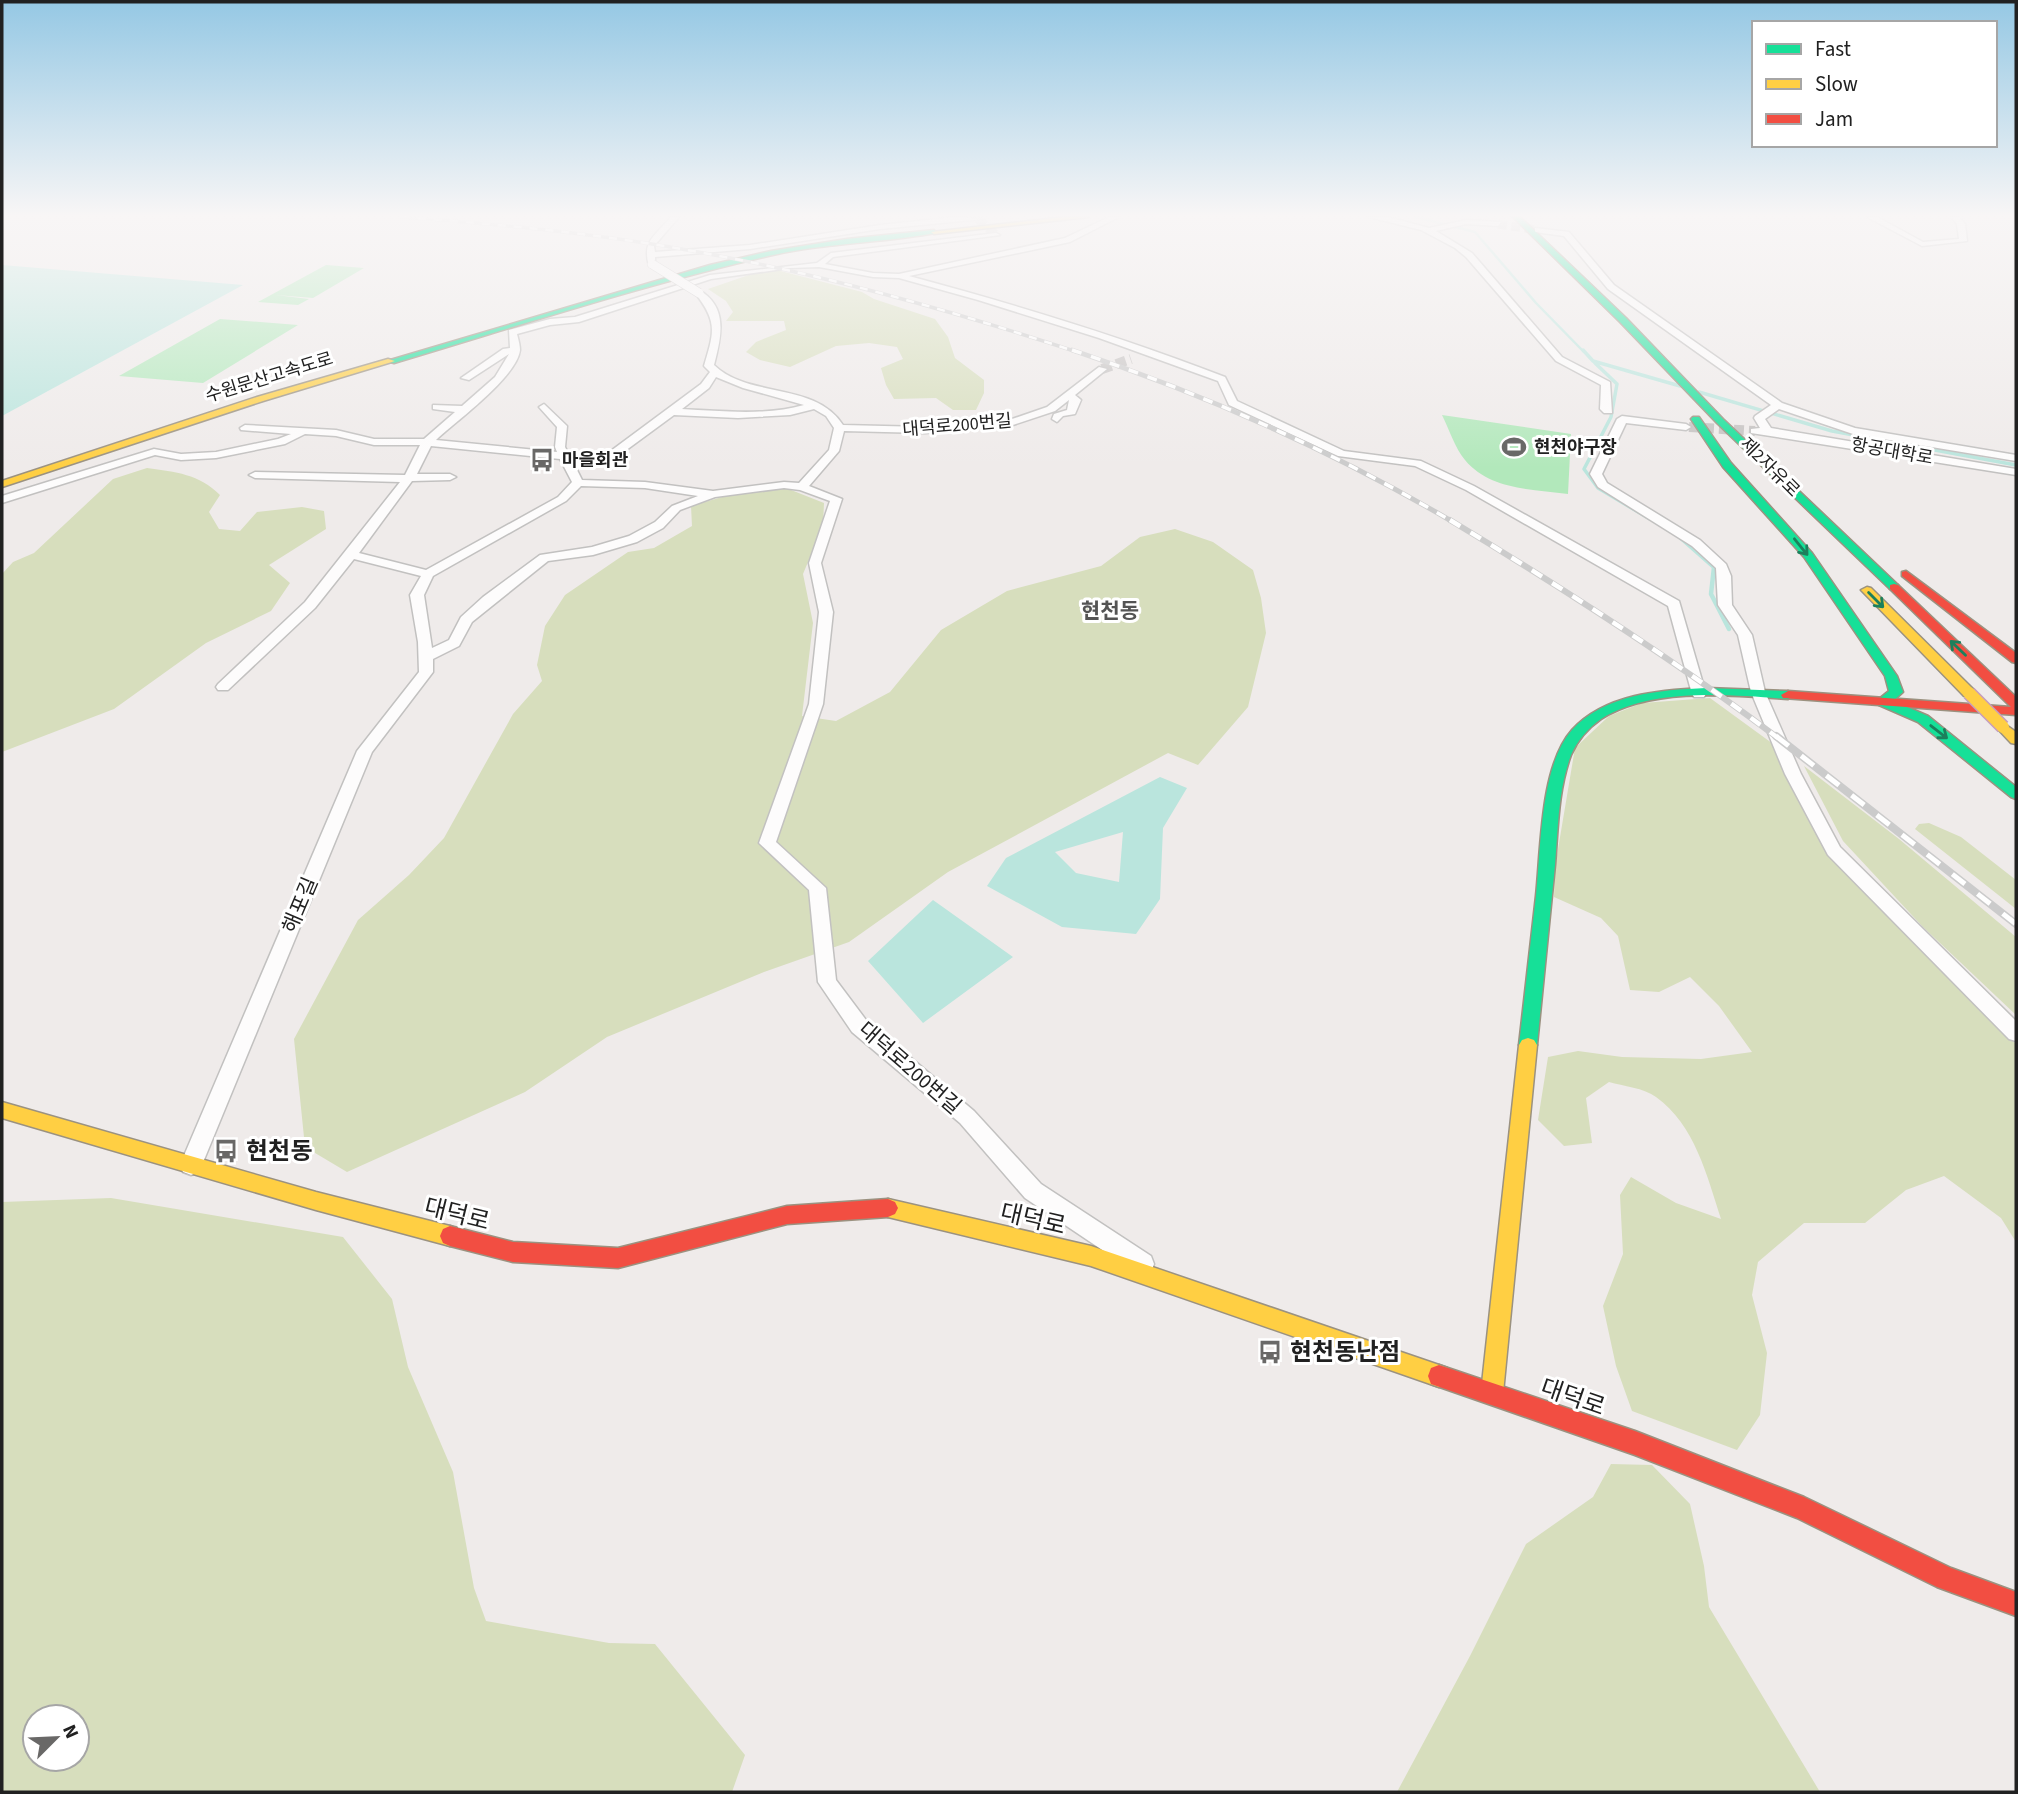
<svg xmlns="http://www.w3.org/2000/svg" width="2018" height="1794" font-family="'Source Sans 3','Noto Sans KR',sans-serif">
  <style>
    .forest { fill: #d7debd; fill-rule: evenodd }
    .pitch { fill: #b2e8bb }
    .water { fill: #bae5dd; fill-rule: evenodd }
    .lines { fill: none; stroke-linecap: round; stroke-linejoin: round }
    .stream-far2 { stroke: #bae5dd; stroke-width: 2.5 }
    .stream-far1 { stroke: #bae5dd; stroke-width: 3.5 }
    .stream { stroke: #bae5dd; stroke-width: 4.5 }
    .street-tunnel-far1 { stroke: #c6c3c2; stroke-width: 9; stroke-dasharray: 9 4.5; stroke-linecap: butt }
    .street-tunnel { stroke: #c6c3c2; stroke-width: 10; stroke-dasharray: 10 5; stroke-linecap: butt }
    .street-casing { stroke: #c2c1c0; stroke-width: 3 }
    .fast-casing { stroke: #9b9280; stroke-width: 3 }
    .slow-casing { stroke: #9b9280; stroke-width: 3 }
    .jam-casing { stroke: #9b9280; stroke-width: 3 }
    .street { fill: #fdfcfc; fill-rule: evenodd }
    .fast { fill: #16e098; fill-rule: evenodd }
    .slow { fill: #ffcf43; fill-rule: evenodd }
    .jam { fill: #f24e42; fill-rule: evenodd }
    .rail-far3-casing { stroke: #cbcbcb; stroke-width: 3.5 }
    .rail-far2-casing { stroke: #cbcbcb; stroke-width: 5 }
    .rail-far1-casing { stroke: #cbcbcb; stroke-width: 6 }
    .rail-casing { stroke: #cbcbcb; stroke-width: 8 }
    .rail-far3 { stroke: #fff; stroke-width: 2.5; stroke-dasharray: 8; stroke-linecap: butt }
    .rail-far2 { stroke: #fff; stroke-width: 3.5; stroke-dasharray: 10; stroke-linecap: butt }
    .rail-far1 { stroke: #fff; stroke-width: 4.5; stroke-dasharray: 12; stroke-linecap: butt }
    .rail { stroke: #fff; stroke-width: 5; stroke-dasharray: 16; stroke-linecap: butt }
    .street-bridge-casing { stroke: #c2c1c0; stroke-width: 10; stroke-linecap: butt }
    .slow-bridge-casing { stroke: #c79dbb; stroke-width: 15; stroke-linecap: butt }
    .street-bridge { stroke: #fdfcfc; stroke-width: 9 }
    .slow-bridge { stroke: #ffcf43; stroke-width: 12 }
    .oneway { stroke: #1c805c }
    .labels { text-anchor: middle; stroke-width: 6; stroke-linejoin: round; paint-order: stroke }
    .far-street-label { font-size: 18px; fill: #212121; stroke: #fff }
    .far-poi-label { font-size: 18px; font-weight: bold; fill: #212121; stroke: #fff; text-anchor: start }
    .far-quarter-label { font-size: 21px; font-weight: bold; fill: #545454; stroke: #fff }
    .street-label { font-size: 21px; fill: #212121; stroke: #fff }
    .near-poi-label { font-size: 24px; font-weight: bold; fill: #212121; stroke: #fff; text-anchor: start }
    .near-street-label { font-size: 24px; fill: #212121; stroke: #fff }
  </style>
  <rect width="100%" height="100%" fill="#efebea"/>
  <path class="forest" d="M769,268l93,24 12,7 61,20 13,18 7,21 29,22v13l-8,17h-23l-17,-12 -42,1 -8,-14 -5,-17 22,-9 -6,-12 -28,-4 -33,3 -46,21 -30,-7 -14,-8 10,-10 30,-12 -2,-9h-58l7,-9 -7,-11 -18,-12z
    M147,468c29,4 52,6 73,27l-11,17 10,17 21,2 17,-19 45,-5 22,4 2,18 -57,36 21,18 -19,28 -65,32 -92,66 -112,43v-178l11,-12 21,-9 79,-74z
    M786,488l38,15 -1,23 -20,48 10,49 -11,93 34,5 54,-29 51,-62 66,-39 94,-25 39,-29 35,-8 38,13 40,28 8,28 5,35 -18,74 -50,58 -30,-12 -220,119 -99,70 -85,30 -157,65 -82,55 -178,80 -42,-25 -11,-108 64,-119 51,-45 35,-37 69,-124 29,-33 -5,-16 8,-39 20,-31 63,-43 26,-4 38,-22 -1,-20 52,-15z
    M1710,698l81,59 45,90 42,53 138,144v198l-15,-24 -57,-42 -38,14 -41,33h-61l-46,39 -6,33 15,58 -7,62 -23,35 -105,-39 -16,-45 -13,-60 20,-52 -3,-59 11,-18 45,26 45,16c-14,-43 -26,-94 -65,-122 -12,-9 -33,-11 -47,-15l-23,16 6,45 -28,3 -26,-26 10,-63 30,-6 44,6 79,2 51,-7 -33,-46 -29,-29 -31,15 -29,-2 -12,-54 -17,-18 -47,-21 1,-30 20,-119 34,-32 33,-13z
    M1804,766l95,73 117,98v78l-94,-89 -79,-85z
    M1929,823l32,14 55,43v29l-101,-80 4,-5z
    M111,1198l232,39 49,62 16,68 45,105 21,116 12,33 123,22 46,1 90,111 -13,37h-730v-590zM77,1717v42h-42v-42z
    M1611,1464l41,1 38,39 14,62 5,41 111,185h-423l73,-136 56,-112 67,-47z"/>
  <path class="pitch" d="M326,265l38,3 -51,30 -37,-3 33,4 -11,6 -40,-3z
    M220,319l78,6 -95,58 -84,-7z
    M1442,415l129,19 -3,60c-37,-5 -78,-4 -103,-34 -10,-12 -16,-31 -23,-45z"/>
  <path class="water" d="M2,265l241,20 -241,131z
    M1160,777l27,11 -24,40 -3,71 -24,35 -74,-7 -75,-41 19,-28zM1123,832l-4,50 -43,-9 -21,-21z
    M933,900l80,57 -90,66 -55,-62z"/>
  <g class="lines">
    <path class="stream-far2" d="M1416,217l59,15 61,71 48,49"/>
    <path class="stream-far1" d="M1583,350l10,11 87,25
      M1595,363l22,21 -6,33 -27,52 14,19 52,31
      M1699,392l133,39 184,34"/>
    <path class="stream" d="M1680,537l34,30 -3,27 18,35"/>
    <path class="street-tunnel-far1" d="M978,219l18,16
      M1498,224l40,6"/>
    <path class="street-tunnel" d="M1102,369l29,-10
      M1689,427l66,4"/>
    <g class="street-casing">
      <path id="street" d="M671,217h8l-25,29 1,6 95,-7 130,-20 76,-8 26,2 -102,10 -130,20 -95,8v9h-6c-7,-25 5,-29 22,-49z
        M1109,217h10l-49,25 -161,34c108,29 213,61 316,101l12,24 107,50 77,10 53,25 205,115 27,93 -2,3h-10l-2,-3 -24,-88 -202,-116 -51,-24 -77,-10 -109,-51 -11,-24 -119,-43 -121,-38 -79,-22 -26,-1 -54,-10 -29,1 -79,11 -132,43 -29,3 -33,9c1,4 3,11 3,16 -3,27 -64,71 -84,90l121,12 -2,-5 2,-20 -18,-20 5,-3 23,22 -2,21 3,6 36,3 97,-72 9,-12 -6,-6c10,-34 14,-44 -9,-73l4,-3c30,17 22,48 15,75 35,34 101,16 129,60l82,2 87,-8 35,-12 52,-40 8,2 -32,26 6,5 -6,14 -12,2 -6,6 -5,-3 2,-5 13,-4 2,-10 -14,11 -42,14 -88,8 -81,-2 -5,20 -30,35 33,13 -21,64 12,49 -10,92 -47,138 50,46 10,92 30,40 108,91 67,73 110,72 3,8 -3,8 -8,3 -8,-3 -110,-74 -65,-75 -108,-91 -34,-50 -9,-92 -50,-47 50,-139 10,-92 -10,-49 21,-62 -30,-11 -16,-2 -69,9 -35,13 -17,18 -26,14 -44,13 -45,6 -76,61 -13,24 -26,13v13l-61,80 -173,420 -8,3 -8,-3 -3,-7 177,-414 62,-79 -1,-30 -8,-47 11,-19 -67,-17 -39,49 -87,82h-10l-2,-3 2,-3 87,-82 95,-120 -145,-4 -6,-3 6,-3 150,3 15,-30h-46l-38,-9 -31,-2 -20,10 -69,14 -35,2 -26,-5 -153,48v-7l152,-47 27,5 35,-2 62,-13 13,-5 -50,-4 -1,-2 5,-3 91,5 38,9h50l31,-27 -22,-3v-4l29,1 33,-29 14,-23 -40,26 -8,-2 42,-29 7,-1 -1,-18 41,-11 25,-2 135,-42 107,-12 14,-10 165,-20 4,2 -167,22 -8,7 48,9 26,1 166,-36zM716,377l27,11 61,17c-39,11 -82,6 -122,4l27,-21zM814,409l12,7 8,12 -5,22 -30,33 -15,-1 -71,9 -68,-9 -63,-2 -10,-20 38,2 64,-47 64,3 52,-3zM431,446l129,13 12,23 -14,15 -132,73 -67,-17 53,-72 38,-1 6,-3 -6,-3h-33zM581,486l64,2 53,8 -26,10 -17,16 -26,14 -37,11 -52,8 -57,42 -22,20 -12,23 -17,8 -8,-53 9,-19 133,-75z
        M1369,217h19l41,11 37,-8 35,2 -3,4 -32,-2 -30,7 36,22 90,104 48,25 2,31h-8l-4,-4 1,-24 -45,-24 -90,-104 -11,-9 -34,-18z
        M1867,217h10l46,25 36,-3 -2,-15 -6,-7h8l6,7 2,17 -45,5z
        M1535,228l34,4 45,53 168,118 73,25 161,27v6l-163,-27 -74,-25 -14,10 6,9 245,41v6l-265,-42v-4l9,-1 -6,-10 1,-2 16,-11 -163,-116 -44,-53 -29,-4z
        M1622,416l64,8 5,3 -5,3 -60,-7 -24,51 5,9 93,57 26,24 5,12 1,29 20,30 13,57 36,82 39,73 176,174v20l-7,-2 -181,-184 -43,-81 -34,-82 -13,-57 -20,-30 -2,-37 -24,-22 -94,-59 -8,-13 27,-55z"/>
    </g>
    <g class="fast-casing">
      <path id="fast" d="M1513,217h7l106,101 97,101 175,166v4h-8l-173,-166 -97,-101z
        M934,230l2,3c-55,10 -113,10 -168,23 -126,29 -250,70 -374,107l-7,-2 323,-96 61,-14 76,-12z
        M1693,417h6l32,46 81,90 85,123 6,16 -10,9 35,15 88,71v12l-5,-2 -93,-75 -39,-17v-6l10,-8 -4,-15 -81,-119 -81,-90 -32,-48z
        M1706,688l82,3 7,4 -7,4c-57,-4 -137,-12 -187,20 -13,9 -24,22 -30,36 -13,35 -13,74 -16,110 -6,60 -12,120 -18,180l-3,5 -6,2 -6,-2 -3,-5c6,-50 11,-99 17,-149 5,-47 4,-130 36,-166 33,-36 88,-40 134,-42z"/>
    </g>
    <g class="slow-casing">
      <path id="slow" d="M1065,217h24l-155,17 -3,-2z
        M388,359l7,2 -132,40 -261,86v-6l255,-84z
        M1867,587l4,1 103,102v6h-10l-101,-104 -2,-2z
        M2003,723l13,9v12l-5,-1 -15,-16z
        M1528,1038l6,2 3,5 -34,348 -3,8 -8,3 -8,-3 -3,-8 38,-348 3,-5z
        M2,1102l314,90 134,34 7,3 3,7 -3,7 -7,3 -134,-36 -314,-92z
        M888,1199l203,47 348,119 8,3 3,8 -3,8 -8,3 -348,-121 -203,-49 -7,-3 -3,-6 3,-6z"/>
    </g>
    <g class="jam-casing">
      <path id="jam" d="M1906,571l110,82v10l-4,-1 -110,-86v-4z
        M1894,584l4,1 118,112v18l-233,-17 -2,-3 7,-4 223,16 -121,-118v-4z
        M888,1199l7,3 3,6 -3,6 -7,3 -101,7 -169,44 -105,-6 -63,-16 -7,-3 -3,-7 3,-7 7,-3 63,16 105,6 169,-42z
        M1439,1365l196,66 169,66 147,71 65,24v24l-79,-29 -140,-69 -162,-63 -204,-71 -3,-8 3,-8z"/>
    </g>
    <use href="#street" class="street"/>
    <use href="#fast" class="fast"/>
    <use href="#slow" class="slow"/>
    <use href="#jam" class="jam"/>
    <g class="rail-far3-casing">
      <path id="rail-far3" d="M402,217c95,7 191,16 285,33 132,23 263,60 390,102"/>
    </g>
    <g class="rail-far2-casing">
      <path id="rail-far2" d="M1072,350c132,44 261,101 381,172"/>
    </g>
    <g class="rail-far1-casing">
      <path id="rail-far1" d="M1450,520c113,68 223,139 328,218"/>
    </g>
    <g class="rail-casing">
      <path id="rail" d="M1776,736l240,188"/>
    </g>
    <use href="#rail-far3" class="rail-far3"/>
    <use href="#rail-far2" class="rail-far2"/>
    <use href="#rail-far1" class="rail-far1"/>
    <use href="#rail" class="rail"/>
    <g class="street-bridge-casing">
      <path id="street-bridge" d="M652,264l47,29"/>
    </g>
    <g class="slow-bridge-casing">
      <path id="slow-bridge" d="M1969,693l34,34"/>
    </g>
    <use href="#street-bridge" class="street-bridge"/>
    <use href="#slow-bridge" class="slow-bridge"/>
  </g>
  <defs><path id="oneway-shaft" d="M-6 0H5M1.5-3L5.5 0L1.5 3" fill="none" stroke-width="1.6" stroke-linecap="round" stroke-linejoin="round" transform="scale(1.75)"/></defs>
  <g class="oneway">
    <use href="#oneway-shaft" transform="translate(1801 547) rotate(51)"/>
    <use href="#oneway-shaft" transform="translate(1876 600) rotate(45)"/>
    <use href="#oneway-shaft" transform="translate(1958 648) rotate(-136)"/>
    <use href="#oneway-shaft" transform="translate(1939 732) rotate(38)"/>
  </g>
  <linearGradient id="sky" x2="0" y2="1"><stop stop-color="#95c8e4"/><stop offset="0.46" stop-color="#f8f6f6"/><stop offset="1" stop-color="#f8f6f6" stop-opacity="0"/></linearGradient>
  <rect width="2018" height="468" fill="url(#sky)"/>
  <defs>
    <g id="stadium-bare" transform="scale(1.89)"><path d="M0-5a6.5 5 0 1 0 0 10a6.5 5 0 1 0 0-10ZM-3.5-1.8h7v3.6h-7Z" fill="#696867" stroke="#fff" stroke-width="2.5" paint-order="stroke"/></g>
    <g id="bus-bare" transform="scale(1.89)"><path d="M-5-6H5V4H4V6H2V4H-2V6H-4V4H-5ZM-3.5-4V0h7V-4ZM-3.5 1.2v1.5H-2V1.2ZM2 1.2v1.5H3.5V1.2Z" fill="#696867" stroke="#fff" stroke-width="2.5" paint-order="stroke"/></g>
  </defs>
  <g fill-rule="evenodd">
    <use href="#stadium-bare" x="1514" y="447"/>
    <use href="#bus-bare" x="542" y="460"/>
    <use href="#bus-bare" x="226" y="1151"/>
    <use href="#bus-bare" x="1270" y="1352"/>
  </g>
  <g class="labels">
    <g class="far-street-label">
      <text transform="translate(269 377) rotate(-17)" y="6">수원문산고속도로</text>
      <text transform="translate(957 425) rotate(-5)" y="6">대덕로200번길</text>
      <text transform="translate(1892 451) rotate(10)" y="6">항공대학로</text>
      <text transform="translate(1770 467) rotate(45)" y="6">제2자유로</text>
    </g>
    <g class="far-poi-label">
      <text x="1534" y="453">현천야구장</text>
      <text x="562" y="466">마을회관</text>
    </g>
    <g class="far-quarter-label">
      <text x="1110" y="618">현천동</text>
    </g>
    <g class="street-label">
      <text transform="translate(300 905) rotate(-67)" y="7">해포길</text>
      <text transform="translate(910 1068) rotate(41)" y="7">대덕로200번길</text>
    </g>
    <g class="near-poi-label">
      <text x="246" y="1159">현천동</text>
      <text x="1290" y="1360">현천동난점</text>
    </g>
    <g class="near-street-label">
      <text transform="translate(457 1214) rotate(14)" y="8">대덕로</text>
      <text transform="translate(1033 1219) rotate(13)" y="8">대덕로</text>
      <text transform="translate(1573 1397) rotate(19)" y="8">대덕로</text>
    </g>
  </g>
  <rect width="2018" height="1794" fill="none" stroke="#212121" stroke-width="7"/>
  <rect x="1752" y="21" width="245" height="126" fill="#ffffff" stroke="#a6a6a6" stroke-width="2"/>
  <rect x="1766" y="44" width="35" height="10" fill="#16e098" stroke="#a6a6a6" stroke-width="2"/>
  <text x="1815" y="56" font-size="21" fill="#212121">Fast</text>
  <rect x="1766" y="79" width="35" height="10" fill="#ffcf43" stroke="#a6a6a6" stroke-width="2"/>
  <text x="1815" y="91" font-size="21" fill="#212121">Slow</text>
  <rect x="1766" y="114" width="35" height="10" fill="#f24e42" stroke="#a6a6a6" stroke-width="2"/>
  <text x="1815" y="126" font-size="21" fill="#212121">Jam</text>
  <g transform="translate(56 1738) rotate(66)"><circle r="33" fill="#ffffff" stroke="#a6a6a6" stroke-width="2"/>
  <path d="M0-5L12 26L0 18L-12 26Z" fill="#696867"/>
  <text y="-10" font-size="19" font-weight="bold" text-anchor="middle" fill="#212121">N</text>
  </g>
</svg>
